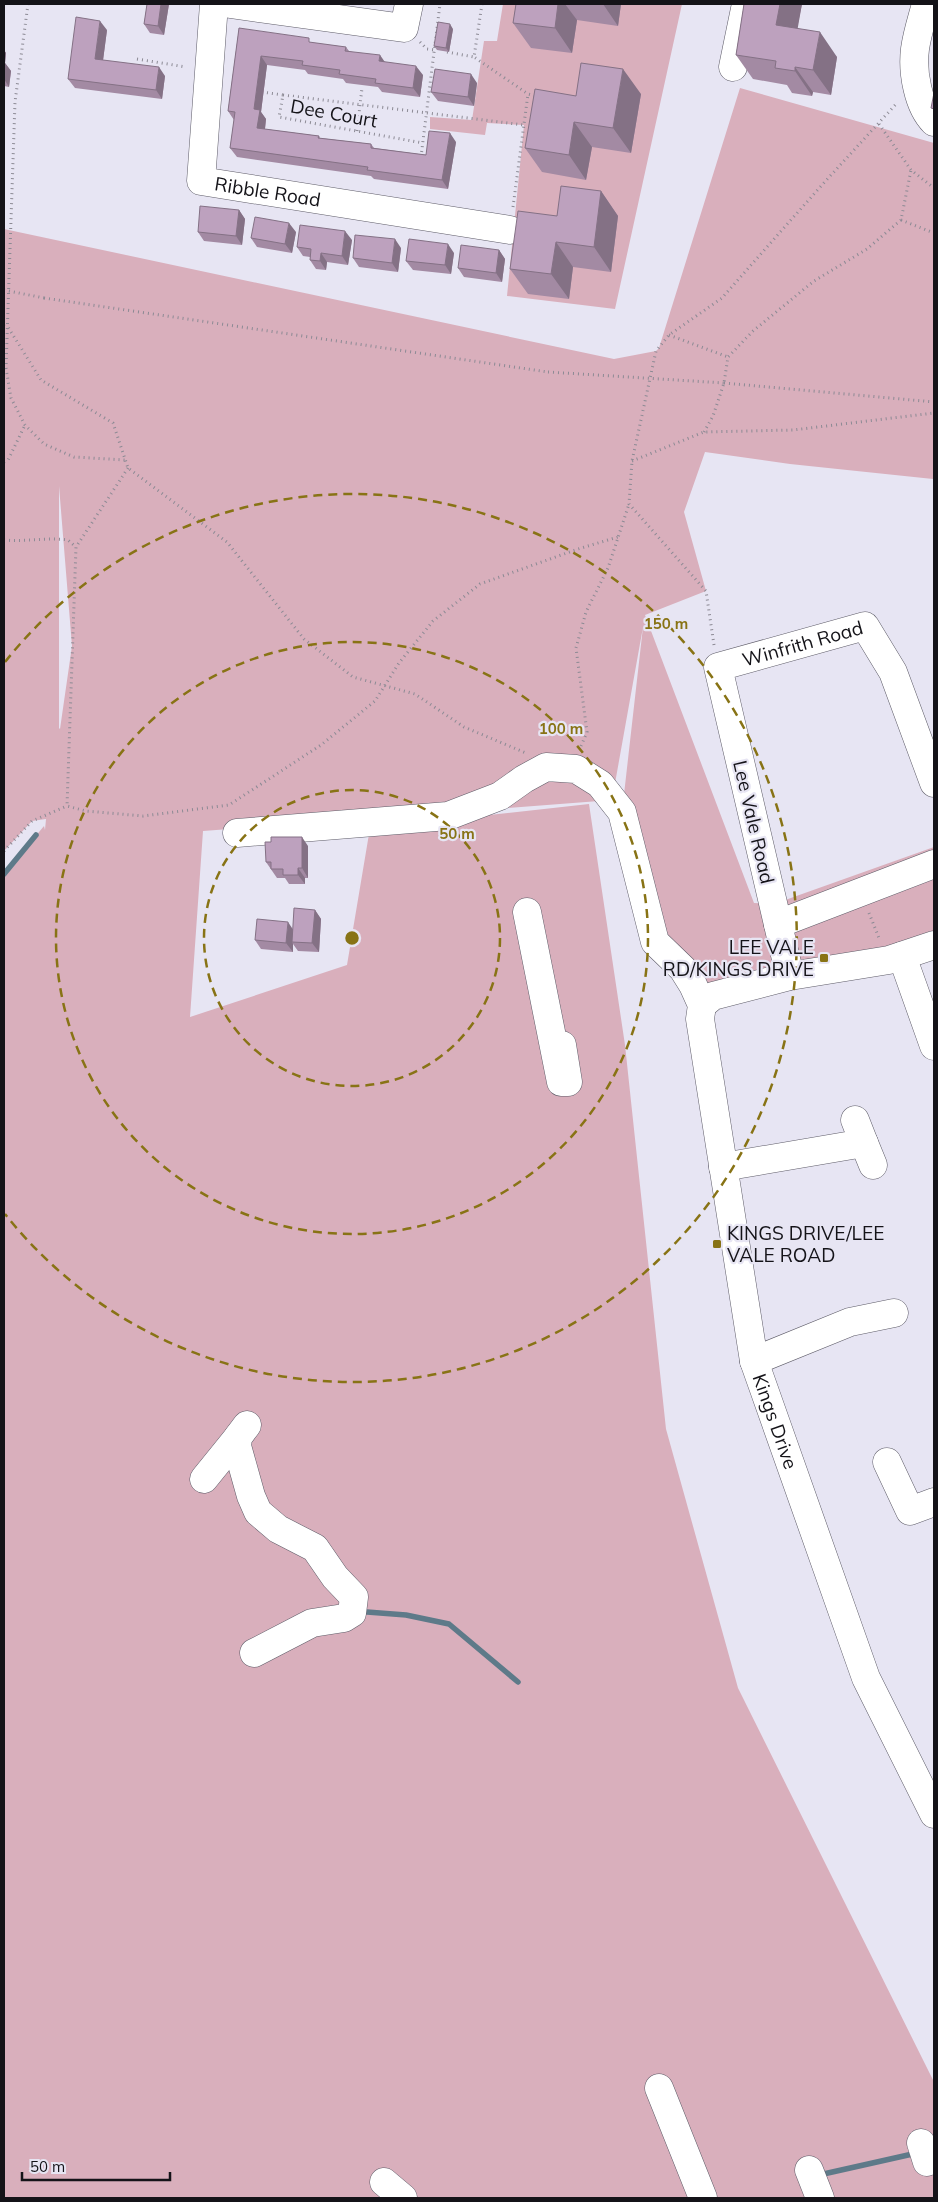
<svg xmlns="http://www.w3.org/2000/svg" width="938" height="2202" font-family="Mulish,sans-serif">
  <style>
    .green { fill: #d9afbc; fill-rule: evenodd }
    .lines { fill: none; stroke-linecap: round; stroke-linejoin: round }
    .stream { stroke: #5e7a89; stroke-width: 5.5 }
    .minor-casing { stroke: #5e5c68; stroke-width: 29 }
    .path { stroke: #8c8a94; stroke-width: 3; stroke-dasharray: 1 4; stroke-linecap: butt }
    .minor { stroke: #fff; stroke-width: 28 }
    .path-bridge { stroke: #8c8a94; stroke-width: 3; stroke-dasharray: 1 4; stroke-linecap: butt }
    .wall { fill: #a38aa3 }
    .shaded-wall { fill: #847185 }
    .building { fill: #bda1be; stroke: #847185 }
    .ring { fill: none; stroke: #887315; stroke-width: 2.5; stroke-dasharray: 9 6 }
    .poi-dot { fill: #887315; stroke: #e7e5f3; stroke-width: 2 }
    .labels { text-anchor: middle; stroke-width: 4.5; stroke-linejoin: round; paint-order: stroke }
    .street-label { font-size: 19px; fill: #141318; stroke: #e7e5f3 }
    .poi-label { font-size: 19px; fill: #141318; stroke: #e7e5f3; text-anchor: end }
    .centre { fill: #887315; stroke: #e7e5f3; stroke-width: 2.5 }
    .ring-label { font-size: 15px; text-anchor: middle; font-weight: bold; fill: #887315; stroke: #e7e5f3; stroke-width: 4.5; stroke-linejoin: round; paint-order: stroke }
  </style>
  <rect width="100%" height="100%" fill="#e7e5f3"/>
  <path class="green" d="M503,4h179l-67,305 -108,-13 17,-171 -37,-2 -2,12 -55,-6v-12l42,3 12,-79h13z
    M740,88l194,55v343l-1,-7 -143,-15 -85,-12 -21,60 22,79 -61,24 109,288 20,1 160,-57v98l-221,51 -55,-58 -36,-126 21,-185 -31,173 -409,31 -13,186 157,-52 23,-137 219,-24 36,241 41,384 72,259 196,394v116h-930v-1324l40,-48 1,4 1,-11 -14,2 -28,30v-622l610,130 42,-8 3,-3zM59,486l13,160 -12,83 -1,-1z"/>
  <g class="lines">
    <path class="stream" d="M4,874l32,-39
      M367,1612l39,3 43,9 69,58
      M819,2175l98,-22"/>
    <g class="minor-casing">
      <g id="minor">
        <path id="s1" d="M214,4l-13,177 309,49"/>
        <path d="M230,4l174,24 5,-24"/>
        <path d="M926,4c-4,15 -9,30 -11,45 -3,23 3,57 19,73"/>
        <path d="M733,67l13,-63"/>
        <path id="s2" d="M237,833l211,-17 52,-20 24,-17 22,-12 30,2 24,15 22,28 33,130 28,27 10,16 9,20 -2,14 54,342 112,317 68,136"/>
        <path d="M527,912l34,170h7l-6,-37 -8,1"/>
        <path d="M778,924l156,-60"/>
        <path d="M902,956l32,90"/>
        <path id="s3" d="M790,976l-72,-309 147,-41 28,46 41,111"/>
        <path d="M702,1005l11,-9 77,-20 99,-16 45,-15"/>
        <path d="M864,1143l9,22"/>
        <path d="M723,1167l141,-24 -9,-23"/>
        <path d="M754,1361l96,-39 44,-9"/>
        <path d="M247,1425l-9,12 -1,9 14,50 7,16 20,17 37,19 20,29 19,20 -2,16 -8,5 -32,5 -58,30"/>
        <path d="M887,1462l23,49 24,-9"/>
        <path d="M204,1479l34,-42"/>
        <path d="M659,2088l44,110"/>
        <path d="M921,2143l6,19"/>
        <path d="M809,2170l11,28"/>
        <path d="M384,2182l19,16"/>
      </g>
    </g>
    <path class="path" d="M28,4l-13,98 -9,266 5,30 14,27 19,19 30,13 51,3
      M482,4l-8,53 54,37
      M420,42l7,7 9,1
      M447,52l27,5
      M137,59l49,8
      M262,92l21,3 -4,22 144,26
      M283,95l241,30
      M879,124l32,46 23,18
      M357,131l5,-43
      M421,157l19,-153
      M513,207l15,-113 8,2
      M901,220l33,13
      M44,298l504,74
      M4,326l4,1 33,53 72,43 15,45 99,74 77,97 49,38 62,17 49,33 62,26
      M669,335l59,22
      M724,383l210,19
      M704,432l9,-16 11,-33 4,-26 25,-26 61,-50 53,-32 34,-29 10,-50
      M632,461l72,-29 89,-2 141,-17
      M4,462l4,-2 17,-35
      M128,468l-52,79 -9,259 19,5 57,5 86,-11 92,-60 54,-44 24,-38 34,-42 47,-37 98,-35 40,-12
      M4,540c22,2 43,-3 64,0l8,7
      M714,645l-8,-54 -77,-87 3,-43 24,-110 13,-16 53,-37 99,-112 76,-83
      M581,746l6,-14 -11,-84 10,-36 22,-44 21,-64
      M4,851l28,-30 35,-15
      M869,913l10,25"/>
    <use href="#minor" class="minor"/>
    <path class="path-bridge" d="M4,290l40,8
      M548,372l176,11"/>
  </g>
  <path class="wall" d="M146,4h23l-5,31 -14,-2 -6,-9 3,-19z
    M516,4h105l-3,22 -41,-6 -5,33 -41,-5 -18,-25z
    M744,4h58l-5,24 40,29 -6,38 -18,-3 -1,4 -20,-3 -5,-8 -34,-6 -17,-24z
    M239,28l74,15 33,4 3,4 36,11 38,13 -3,22 -38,-5 -4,-5 -32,-4 -3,-4 -35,-5 -3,-4 -38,-5 -6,47 5,7 -1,10 54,7 1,2 51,6 3,4 52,7 30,-13 -8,47 -74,-10 -3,-3 -134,-19 -7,-9 4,-28 -6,-9z
    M453,29l-4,23 -12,-2 -3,-4z
    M107,30l-4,30 62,16 -3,23 -87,-11 -7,-9z
    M4,50l2,3 -1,10 6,8 -2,16 -5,-1z
    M477,83l-3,23 -36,-5 -7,-9z
    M641,94l-10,59 -39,-6 -6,33 -44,-8 -17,-24 51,-52z
    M601,191l17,25 -7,56 -38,-5 -4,32 -41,-5 -18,-25 47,-53z
    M239,210l6,9 -3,26 -38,-4 -6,-9z
    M296,232l-4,21 -35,-6 -6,-9z
    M352,240l-4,25 -21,-3 -1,8 -10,-1 -6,-9v-3l-7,-1 -6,-9z
    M401,248l-3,24 -39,-5 -6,-9z
    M499,250l6,9 -3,23 -38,-5 -6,-9z
    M454,253l-3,21 -38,-4 -7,-9z
    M308,846v32h-3v6h-16l-4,-6h-8l-11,-16z
    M315,910l6,9 -2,33 -21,-1 -5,-7v8l-32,-3 -6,-9 38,-11z"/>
  <path class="shaded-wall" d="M161,4h8l-5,31 -6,-9z
    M558,4h7l12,16 -5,33 -17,-25z
    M603,4h18l-3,22z
    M780,4h22l-8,45 -18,-24z
    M100,21l7,9 -5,38 -7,-9z
    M450,24l3,5 -4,23 -3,-4z
    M820,32l17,25 -6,38 -18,-25z
    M4,50l2,3 -1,10 6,8 -2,16 -5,-8z
    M380,55l7,10 -8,-4z
    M261,56l6,9 -6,47 5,7 -2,18 -7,-9 -3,-19z
    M416,66l7,9 -3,22 -7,-9z
    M159,67l6,9 -3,23 -6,-9z
    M795,67l18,25 -1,4 -17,-25z
    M623,69l18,25 -10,59 -18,-25z
    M471,74l6,9 -3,23 -6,-9z
    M574,122l18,25 -6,33 -17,-25z
    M450,133l6,9 -8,47 -6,-9z
    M601,191l17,25 -7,56 -17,-25z
    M239,210l6,9 -3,26 -6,-9z
    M289,223l7,9 -4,21 -7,-9z
    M345,231l7,9 -4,25 -6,-9z
    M395,239l6,9 -3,24 -6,-9z
    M556,242l17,25 -4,32 -18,-25z
    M448,244l6,9 -3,21 -6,-9z
    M499,250l6,9 -3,23 -6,-9z
    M321,253l6,9 -1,8 -6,-9z
    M302,837l6,9v32l-6,-10z
    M298,868l7,10v6l-7,-9z
    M315,910l6,9 -2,33 -7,-9z
    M288,922l6,9 -2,11 1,2v8l-7,-9z"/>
  <path class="building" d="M147,4h14l-3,22 -14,-2z
    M516,4h42l-3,24 -42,-5z
    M744,4h36l-4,21 44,7 -7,38 -18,-3v4l-20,-3 1,-7 -40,-6z
    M76,17l24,4 -5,38 64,8 -3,23 -88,-11z
    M438,22l12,2 -4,24 -12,-2z
    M239,28l70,10v4l37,5 -1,4 35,4 -1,6 37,5 -3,22 -38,-5 1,-4 -37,-5 1,-4 -38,-5 1,-4 -42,-5 -7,53 6,1 -3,18 62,8 -1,2 53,6v4l55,7 3,-24 21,2 -8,47 -75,-10 1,-3 -138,-19 5,-36 -7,-1z
    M581,63l42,6 -10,59 -39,-6 -5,33 -44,-7 10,-59 41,7z
    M435,69l36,5 -3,23 -37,-5z
    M934,93v16l-3,-1z
    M561,186l40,5 -7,56 -38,-5 -5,32 -41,-5 8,-58 39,5z
    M200,206l39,4 -3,26 -38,-4z
    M255,217l34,6 -4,21 -34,-6z
    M300,225l45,6 -3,25 -21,-3 -1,8 -10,-1 1,-11 -14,-2z
    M355,235l40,4 -3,24 -39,-5z
    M409,239l39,5 -3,21 -39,-4z
    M461,245l38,5 -3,23 -38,-5z
    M271,837h31v31h-4v7h-15v-6h-12v-7h-5l-1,-20h6z
    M294,908l21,2 -3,33 -20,-1z
    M257,919l31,3 -2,21 -31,-3z"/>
  <g class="ring">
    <circle cx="352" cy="938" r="148"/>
    <circle cx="352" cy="938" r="296"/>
    <path d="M5 662A444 444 0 1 1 5 1214"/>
  </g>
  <g class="poi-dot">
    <rect x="819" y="953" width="10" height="10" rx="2.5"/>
    <rect x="712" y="1239" width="10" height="10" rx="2.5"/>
  </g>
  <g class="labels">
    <g class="street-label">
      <text transform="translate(334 113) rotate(10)" y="7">Dee Court</text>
      <text dy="7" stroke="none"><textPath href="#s1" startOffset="245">Ribble Road</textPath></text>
      <text dy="7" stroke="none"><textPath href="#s3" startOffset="405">Winfrith Road</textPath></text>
      <text transform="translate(754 822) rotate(77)" y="7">Lee Vale Road</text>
      <text dy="7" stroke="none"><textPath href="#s2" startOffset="1054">Kings Drive</textPath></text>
    </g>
    <g class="poi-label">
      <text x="814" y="954">LEE VALE<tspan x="814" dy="22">RD/KINGS DRIVE</tspan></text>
      <text x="727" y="1240" text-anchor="start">KINGS DRIVE/LEE<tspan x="727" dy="22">VALE ROAD</tspan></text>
    </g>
  </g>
  <circle cx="352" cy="938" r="8" class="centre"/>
  <g class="ring-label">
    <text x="666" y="629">150 m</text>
    <text x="561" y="734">100 m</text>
    <text x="457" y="839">50 m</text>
  </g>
  <rect width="938" height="2202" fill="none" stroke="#141318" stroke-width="10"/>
  <path d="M22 2172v8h148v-8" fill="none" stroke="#141318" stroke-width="2.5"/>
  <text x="30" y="2172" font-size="15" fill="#141318" stroke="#e7e5f3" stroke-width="4" paint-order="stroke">50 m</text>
</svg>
